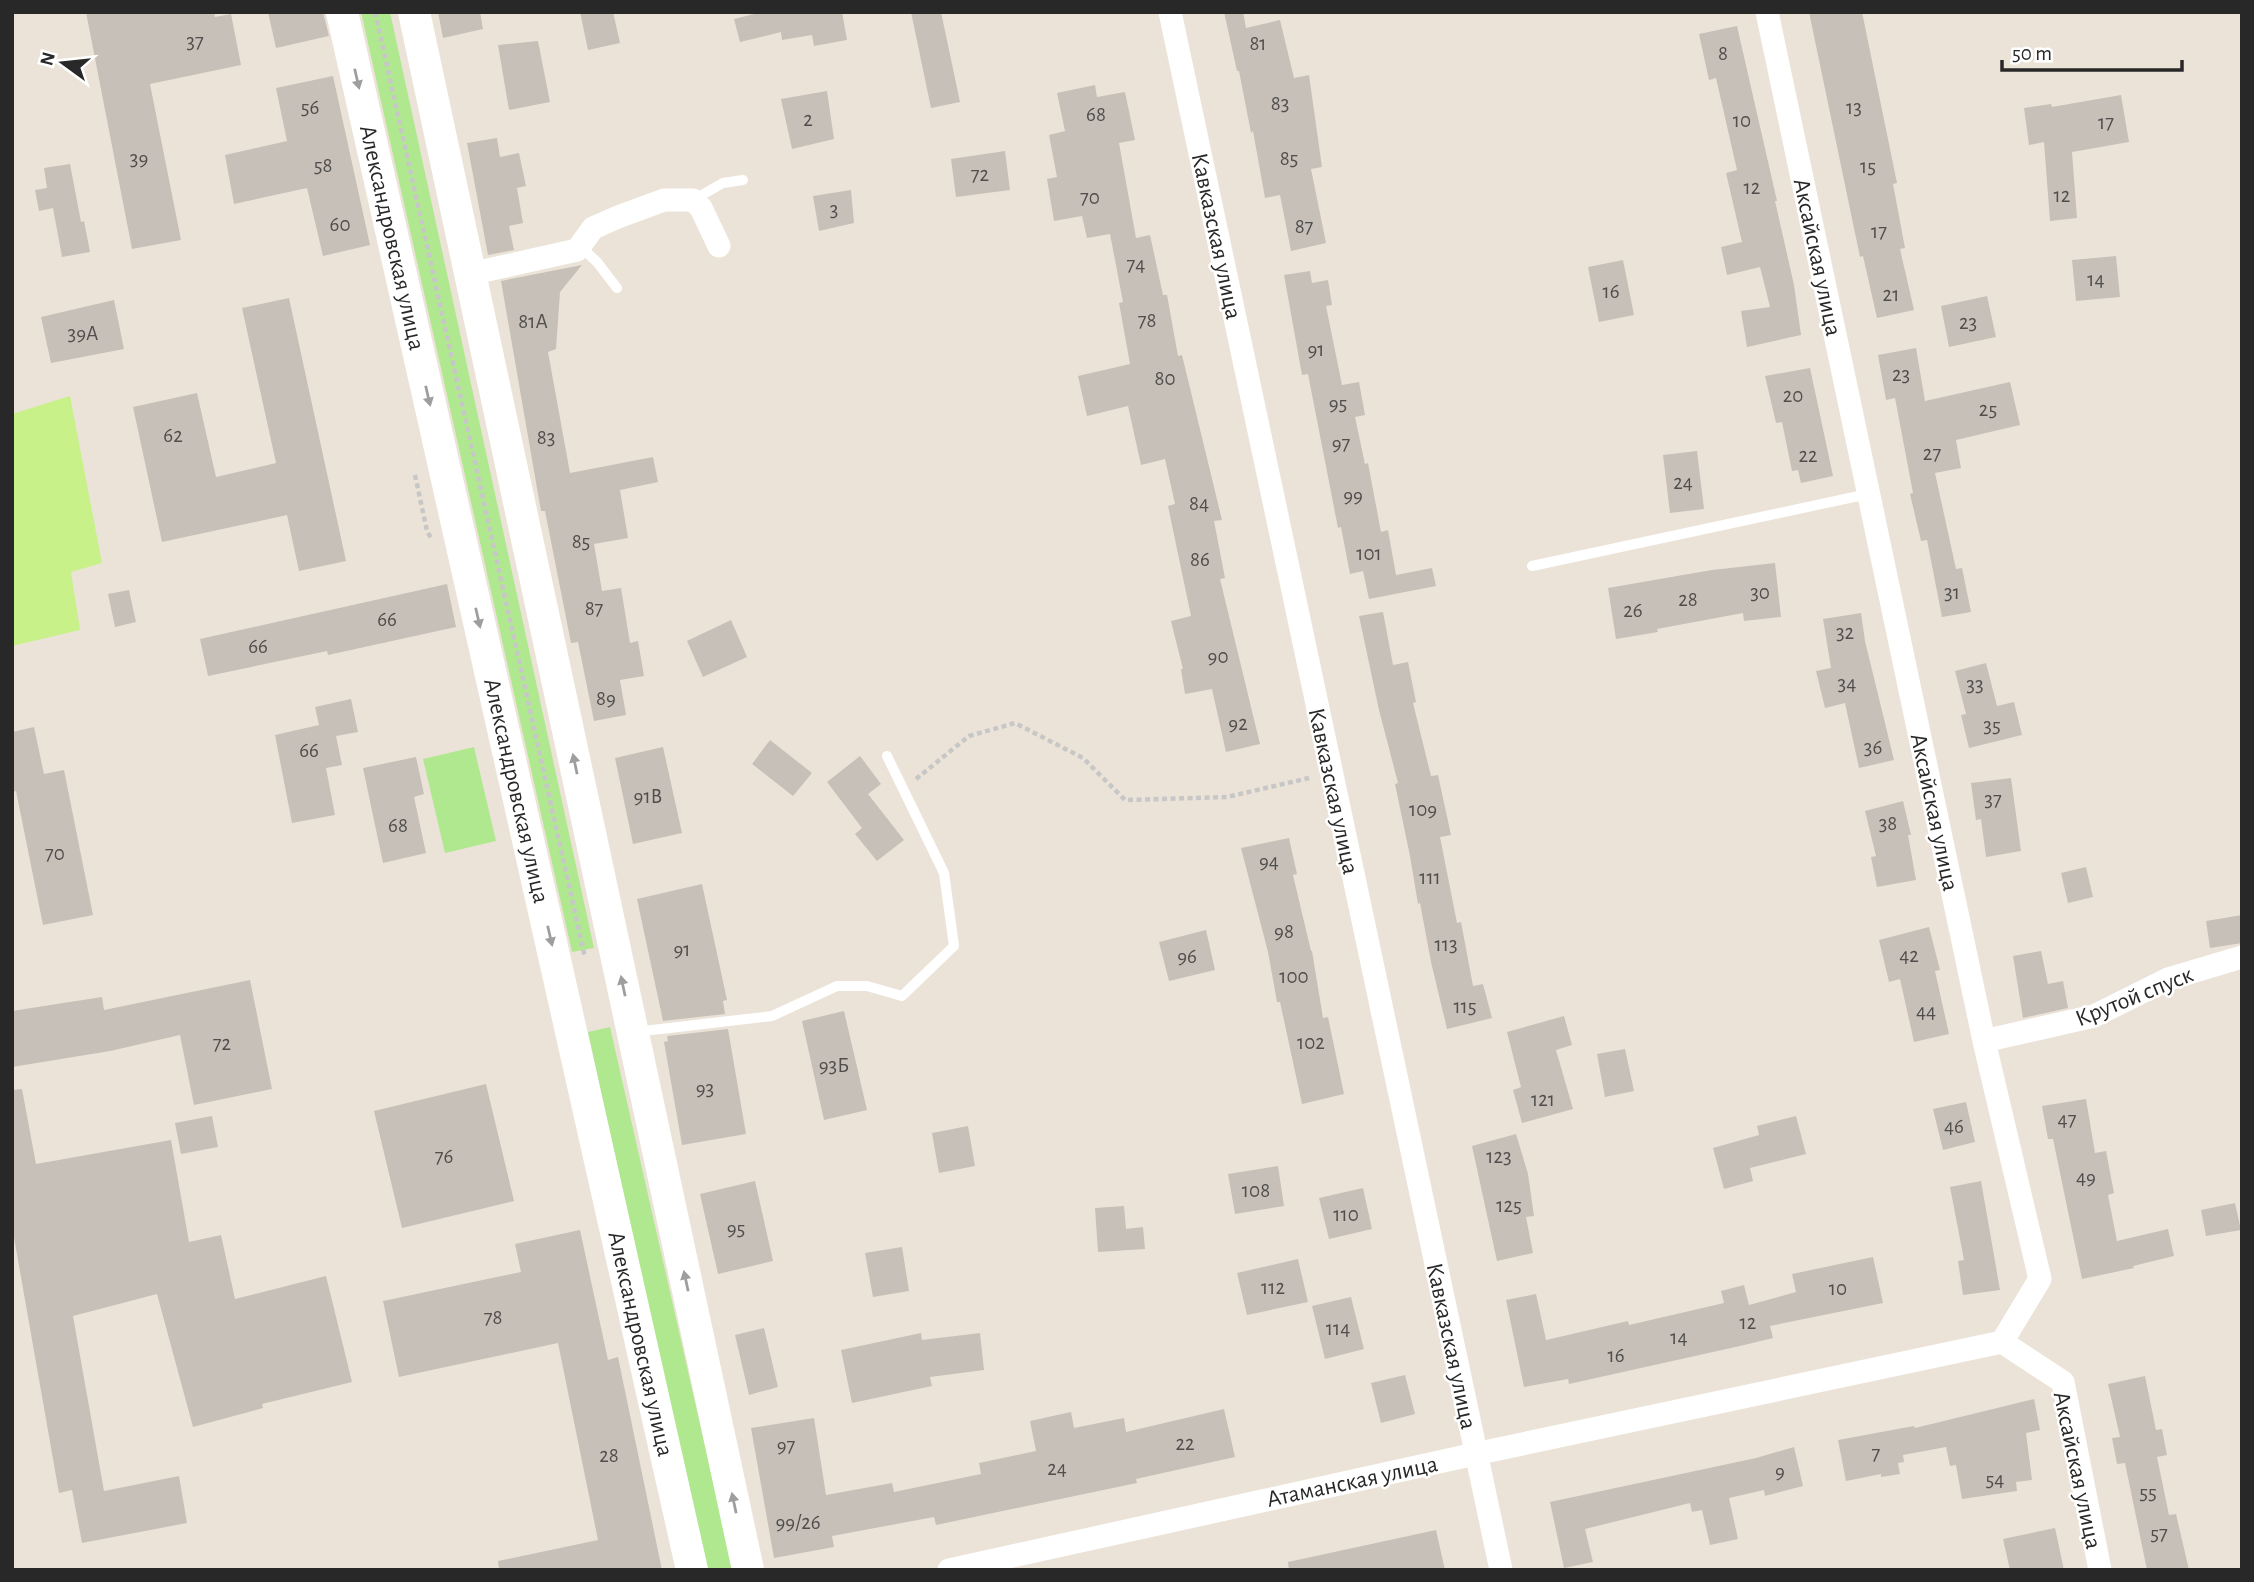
<svg xmlns="http://www.w3.org/2000/svg" width="2254" height="1582" font-family="'Alegreya Sans',sans-serif">
  <style>
    .green { fill: #b0e88f }
    .pitch { fill: #c8f189 }
    .building { fill: #c7c0b8 }
    .lines { fill: none; stroke-linecap: round; stroke-linejoin: round }
    .path { stroke: #c7c7c7; stroke-width: 4.5; stroke-dasharray: 5 3.5; stroke-linecap: butt }
    .lane { stroke: #fff; stroke-width: 10 }
    .street { stroke: #fff; stroke-width: 23 }
    .secondary { stroke: #fff; stroke-width: 32 }
    .oneway { fill: #9e9e9e }
    .labels { text-anchor: middle; stroke-width: 5; stroke-linejoin: round; paint-order: stroke }
    .number-label { font-size: 21px; fill: #504e4c }
    .street-label { font-size: 24px; fill: #282828; stroke: #fff }
  </style>
  <rect width="100%" height="100%" fill="#ece3d8"/>
  <path class="green" d="M361,12h29l204,936 -22,4z
    M474,747l22,94 -51,12 -22,-94z
    M610,1027l123,543h-27l-118,-538z"/>
  <path class="pitch" d="M70,396l32,167 -31,9 9,58 -68,16v-232z"/>
  <path class="building" d="M86,12h128l1,5 16,-3 10,51 -91,19 31,156 -49,9z
    M268,12h55l6,24 -53,12z
    M438,12h42l3,17 -40,9z
    M580,12h33l7,31 -32,7z
    M762,12h80l5,28 -33,6 -2,-11 -30,5 -1,-8 -41,10 -6,-23z
    M911,12h30l19,90 -29,6z
    M1224,12h19l3,16 34,-8 14,58 15,-3 13,92 -11,2 15,74 -35,8 -11,-56 -15,3 -12,-67 -2,2 -12,-62h-2z
    M1809,12h53l35,171 -4,1 12,64 -5,1 14,61 -37,8 -14,-62 -3,1z
    M1737,26l40,175h-2l19,84 7,50 -54,12 -6,-36 29,-4 -10,-40 -33,8 -6,-28 21,-5 -16,-69 11,-3 -21,-92 -7,2 -10,-46z
    M538,41l12,61 -41,8 -11,-65z
    M333,76l37,169 -47,11 -16,-68 -73,16 -9,-49 62,-14 -11,-53z
    M1095,85l2,12 28,-5 10,48 -16,3 17,95 14,-3 13,60h4l11,61 4,-1 40,165 -8,1 11,57 -5,1 40,165 -34,8 -14,-63 -27,5 -4,-25h2l-12,-48 20,-5 -23,-110 7,-2 -10,-45 -24,6 -13,-59 -41,10 -9,-40 52,-12 -11,-61 4,-1 -13,-68 -23,4 -5,-22 -28,5 -7,-42 10,-2 -8,-42 16,-4 -8,-38z
    M827,91l7,48 -42,10 -11,-50z
    M2121,95l8,47 -57,10 5,66 -27,3 -6,-79 -15,3 -5,-37 27,-4 1,3z
    M497,138l3,19 19,-4 7,33 -9,2 6,35 -14,3 5,24 -26,5 -21,-112z
    M1005,151l5,39 -54,7 -5,-38z
    M70,164l11,58 3,-1 6,31 -28,5 -9,-49 -14,3 -4,-21 12,-2 -3,-20z
    M851,190l3,33 -35,8 -6,-35z
    M2116,256l4,41 -44,4 -4,-41z
    M1623,260l11,55 -35,7 -11,-55z
    M582,265l-22,27 -4,57 -8,3 22,121 83,-16 5,25 -38,8 8,48 -34,6 8,47 19,-3 9,55 8,-2 6,35 -24,4 6,35 -32,6 -16,-79 -7,1 -26,-132h-4l-40,-230z
    M1310,271l2,12 16,-3 4,25 -6,1 16,79 17,-3 6,33 -10,2 10,47 3,-1 13,69 7,-2 8,45 36,-7 4,18 -67,13 -6,-28 -13,3 -9,-47 -3,1 -30,-154 -6,1 -18,-100z
    M1987,296l9,41 -47,10 -8,-41z
    M289,298l57,263 -47,10 -12,-56 -125,27 -29,-135 64,-14 19,84 60,-14 -34,-155z
    M114,300l10,49 -73,14 -10,-46z
    M1916,348l9,53 85,-19 10,43 -64,15 5,28 -26,5 21,96 6,-1 9,44 -29,5 -15,-77 -6,1 -11,-47 3,-1 -18,-95 -9,2 -8,-45z
    M1810,368l23,108 -32,7 -3,-13 -6,1 -10,-49 -6,1 -11,-47z
    M1697,451l7,58 -34,4 -7,-58z
    M1775,563l6,54 -37,4 -1,-8 -86,16 1,3 -42,7 -8,-51 104,-18z
    M447,584l9,43 -128,28 -1,-4 -119,25 -8,-37z
    M129,590l7,32 -21,5 -7,-33z
    M1383,612l10,53 15,-3 8,40 -3,1 18,73 7,-1 13,60 -11,2 17,86 4,-1 12,64 10,-2 9,34 -45,11 -16,-67 -11,-59 -2,1 -8,-48 -15,-72 3,-1 -19,-73 -20,-94z
    M1861,613l4,28 29,119 -35,8 -14,-65 -20,5 -9,-37 15,-3 -8,-49z
    M731,620l16,37 -44,20 -16,-36z
    M1986,663l11,43 17,-4 8,33 -53,13 -8,-33 5,-1 -11,-43z
    M351,699l7,33 -22,4 6,29 -16,3 9,47 -43,8 -17,-88 44,-10 -4,-18z
    M34,727l10,47 20,-4 29,145 -50,10 -27,-134 -4,1v-60z
    M770,740l42,33 -19,23 -41,-32z
    M663,747l19,86 -49,11 -18,-86z
    M860,756l21,28 -13,10 36,46 -27,21 -22,-27 7,-6 -35,-46z
    M416,757l8,37 -10,3 12,56 -43,10 -20,-95z
    M2011,778l10,73 -35,6 -5,-38 -5,1 -5,-37z
    M1903,801l8,34h-3l8,45 -39,7 -6,-30 5,-1 -11,-45z
    M1289,838l8,36 -4,1 18,76h1l11,67 5,-1 16,77 -42,10 -22,-102h-3l-9,-50 -27,-104z
    M2086,867l7,30 -25,6 -7,-30z
    M702,884l25,116 -4,1 2,13 -62,7 -26,-122z
    M2242,915v28l-32,5 -4,-27z
    M1929,927l11,43 -5,1 14,63 -35,8 -14,-63 -11,3 -10,-42z
    M1206,930l9,40 -46,11 -10,-39z
    M2041,951l7,33 15,-3 5,27 -45,10 -10,-62z
    M250,980l22,109 -78,16 -14,-70 -70,16 -98,16v-56l90,-14 2,13z
    M844,1011l23,99 -43,10 -22,-99z
    M1564,1016l8,29 -16,5 17,59 -51,14 -9,-33 8,-3 -14,-55z
    M728,1029l18,105 -64,11 -18,-103 4,-1 -1,-5z
    M1625,1049l9,42 -29,6 -8,-43z
    M486,1084l28,117 -112,27 -28,-117z
    M22,1089l14,75 135,-24 18,102 32,-7 14,64 91,-23 26,106 -90,22 1,4 -70,19 -36,-133 -84,22 31,175 75,-15 8,47 -105,20 -10,-53 -13,3 -47,-267v-136z
    M2086,1099l9,54 11,-2 8,42 -6,2 9,46 51,-12 6,27 -41,10 1,2 -52,11 -29,-140h-5l-6,-33z
    M1966,1102l9,40 -32,8 -10,-41z
    M212,1116l6,31 -37,7 -6,-31z
    M1796,1116l10,38 -56,14 3,13 -29,8 -11,-41 46,-13 -2,-9z
    M968,1126l7,40 -36,7 -7,-40z
    M1516,1134l12,40 6,42 -8,1 7,36 -36,8 -25,-115z
    M1278,1166l6,40 -49,8 -7,-40z
    M755,1181l18,80 -55,13 -18,-80z
    M1981,1181l19,109 -37,5 -5,-34 6,-1 -14,-73z
    M1363,1188l9,41 -43,10 -10,-41z
    M2235,1203l6,27 -35,6 -5,-26z
    M1124,1206l2,23 17,-2 2,22 -47,3 -3,-44z
    M580,1230l28,130 10,-3 44,213h-163l-1,-9 100,-21 -40,-197 -159,34 -16,-76 138,-29 -6,-28z
    M902,1247l7,44 -36,6 -8,-44z
    M1873,1257l10,46 -113,23 3,12 -33,8 -171,38 -1,-5 -44,8 -18,-87 30,-6 10,46 82,-19 1,4 95,-22 -3,-12 23,-6 5,20 47,-13 -4,-18z
    M1298,1259l10,43 -61,13 -10,-42z
    M1351,1297l13,52 -39,10 -13,-53z
    M764,1328l14,59 -29,8 -14,-60z
    M921,1333l1,7 58,-7 4,37 -54,7 2,9 -80,17 -11,-53z
    M1405,1375l10,39 -34,9 -10,-40z
    M2145,1376l11,54 6,-1 5,26 -10,2 12,58 7,-1 13,56h-42l-22,-107 -8,1 -5,-26 8,-1 -12,-53z
    M2034,1399l6,31 -14,3 6,47 -16,2 1,9 -55,8 -6,-34 -6,1 -4,-19 -43,8 1,7 -6,1 2,11 -19,3v-3l-35,7 -8,-41 76,-14 1,2z
    M1224,1409l11,48 -99,22 1,4 -201,42 -2,-8 -102,19 2,11 -60,11 -23,-130 63,-10 12,77 66,-12 2,9 87,-18 -2,-11 57,-12 -6,-30 41,-9 3,16 50,-10 2,14z
    M1794,1447l9,39 -38,10 -1,-6 -35,8 9,41 -28,6 -8,-35 -10,2 -2,-9 -105,26 8,33 -29,6 -14,-66 206,-44z
    M2055,1528l9,42h-54l-7,-31z
    M1436,1530l9,40h-156l-1,-8z"/>
  <g class="lines">
    <path class="path" d="M375,12l210,946
      M415,475l12,56 4,7
      M916,779l53,-43 46,-13 68,35 42,42 102,-3 82,-19"/>
    <path class="lane" d="M693,200l30,-17 20,-3
      M580,246l17,16 20,26
      M1532,566l336,-72
      M635,1032l137,-16 65,-30h30l35,10 52,-50 -10,-73 -57,-117"/>
    <path class="street" d="M1170,12l331,1558
      M1767,12l217,1029 56,238 -38,63 61,40 37,188
      M470,274l107,-24 16,-22 25,-11 46,-17h29l8,8 18,38
      M1984,1041l110,-25 74,-37 74,-22
      M949,1570l526,-116 527,-112"/>
    <g class="secondary">
      <path id="s1" d="M342,12l350,1558"/>
      <path d="M414,12l334,1558"/>
    </g>
  </g>
  <defs><path id="oneway-solid" d="M-6-.8H1V-3.2L6.5 0L1 3.2V.8H-6Z" transform="scale(1.75)"/></defs>
  <g class="oneway">
    <use href="#oneway-solid" transform="translate(357 79) rotate(77)"/>
    <use href="#oneway-solid" transform="translate(428 396) rotate(77)"/>
    <use href="#oneway-solid" transform="translate(478 618) rotate(77)"/>
    <use href="#oneway-solid" transform="translate(575 764) rotate(-102)"/>
    <use href="#oneway-solid" transform="translate(550 936) rotate(77)"/>
    <use href="#oneway-solid" transform="translate(623 986) rotate(-102)"/>
    <use href="#oneway-solid" transform="translate(686 1281) rotate(-102)"/>
    <use href="#oneway-solid" transform="translate(734 1503) rotate(-102)"/>
  </g>
  <g class="labels">
    <g class="number-label">
      <text x="195" y="48">37</text>
      <text x="1258" y="50">81</text>
      <text x="1723" y="60">8</text>
      <text x="1280" y="110">83</text>
      <text x="310" y="114">56</text>
      <text x="1854" y="114">13</text>
      <text x="1096" y="121">68</text>
      <text x="808" y="126">2</text>
      <text x="1742" y="127">10</text>
      <text x="2106" y="129">17</text>
      <text x="139" y="165">39</text>
      <text x="1289" y="165">85</text>
      <text x="323" y="172">58</text>
      <text x="1868" y="173">15</text>
      <text x="980" y="181">72</text>
      <text x="1752" y="194">12</text>
      <text x="2062" y="202">12</text>
      <text x="1090" y="204">70</text>
      <text x="834" y="216">3</text>
      <text x="340" y="231">60</text>
      <text x="1304" y="233">87</text>
      <text x="1879" y="238">17</text>
      <text x="1136" y="271">74</text>
      <text x="2096" y="286">14</text>
      <text x="1611" y="298">16</text>
      <text x="1891" y="301">21</text>
      <text x="1147" y="327">78</text>
      <text x="533" y="328">81А</text>
      <text x="1968" y="329">23</text>
      <text x="83" y="340">39А</text>
      <text x="1316" y="356">91</text>
      <text x="1901" y="381">23</text>
      <text x="1165" y="385">80</text>
      <text x="1793" y="402">20</text>
      <text x="1338" y="410">95</text>
      <text x="1988" y="416">25</text>
      <text x="173" y="442">62</text>
      <text x="546" y="444">83</text>
      <text x="1341" y="450">97</text>
      <text x="1932" y="460">27</text>
      <text x="1808" y="462">22</text>
      <text x="1683" y="489">24</text>
      <text x="1353" y="502">99</text>
      <text x="1199" y="510">84</text>
      <text x="581" y="548">85</text>
      <text x="1369" y="560">101</text>
      <text x="1200" y="566">86</text>
      <text x="1760" y="599">30</text>
      <text x="1952" y="599">31</text>
      <text x="1688" y="606">28</text>
      <text x="594" y="615">87</text>
      <text x="1633" y="617">26</text>
      <text x="387" y="626">66</text>
      <text x="1845" y="639">32</text>
      <text x="258" y="653">66</text>
      <text x="1218" y="663">90</text>
      <text x="1847" y="690">34</text>
      <text x="1975" y="691">33</text>
      <text x="606" y="705">89</text>
      <text x="1238" y="730">92</text>
      <text x="1992" y="732">35</text>
      <text x="1873" y="754">36</text>
      <text x="309" y="757">66</text>
      <text x="648" y="803">91В</text>
      <text x="1993" y="806">37</text>
      <text x="1423" y="816">109</text>
      <text x="1888" y="830">38</text>
      <text x="398" y="832">68</text>
      <text x="55" y="860">70</text>
      <text x="1269" y="868">94</text>
      <text x="1430" y="884">111</text>
      <text x="1284" y="938">98</text>
      <text x="1446" y="951">113</text>
      <text x="682" y="956">91</text>
      <text x="1909" y="962">42</text>
      <text x="1187" y="963">96</text>
      <text x="1294" y="983">100</text>
      <text x="1465" y="1013">115</text>
      <text x="1926" y="1018">44</text>
      <text x="1311" y="1049">102</text>
      <text x="222" y="1050">72</text>
      <text x="834" y="1072">93Б</text>
      <text x="705" y="1095">93</text>
      <text x="1543" y="1106">121</text>
      <text x="2067" y="1126">47</text>
      <text x="1954" y="1133">46</text>
      <text x="444" y="1163">76</text>
      <text x="1499" y="1163">123</text>
      <text x="2086" y="1184">49</text>
      <text x="1256" y="1197">108</text>
      <text x="1509" y="1212">125</text>
      <text x="1346" y="1221">110</text>
      <text x="736" y="1235">95</text>
      <text x="1273" y="1294">112</text>
      <text x="1838" y="1295">10</text>
      <text x="493" y="1324">78</text>
      <text x="1748" y="1329">12</text>
      <text x="1338" y="1335">114</text>
      <text x="1679" y="1344">14</text>
      <text x="1616" y="1362">16</text>
      <text x="1185" y="1450">22</text>
      <text x="786" y="1452">97</text>
      <text x="1876" y="1460">7</text>
      <text x="609" y="1462">28</text>
      <text x="1057" y="1475">24</text>
      <text x="1780" y="1478">9</text>
      <text x="1995" y="1486">54</text>
      <text x="2148" y="1499">55</text>
      <text x="798" y="1529">99/26</text>
      <text x="2159" y="1540">57</text>
    </g>
    <g class="street-label">
      <text transform="translate(1217 236) rotate(78)" y="8">Кавказская улица</text>
      <text dy="8" stroke="none"><textPath href="#s1" startOffset="231">Александровская улица</textPath></text>
      <text transform="translate(1818 257) rotate(78)" y="8">Аксайская улица</text>
      <text dy="8" stroke="none"><textPath href="#s1" startOffset="798">Александровская улица</textPath></text>
      <text transform="translate(1334 791) rotate(78)" y="8">Кавказская улица</text>
      <text transform="translate(1935 812) rotate(78)" y="8">Аксайская улица</text>
      <text transform="translate(2134 996) rotate(-22)" y="8">Крутой спуск</text>
      <text dy="8" stroke="none"><textPath href="#s1" startOffset="1365">Александровская улица</textPath></text>
      <text transform="translate(1452 1346) rotate(78)" y="8">Кавказская улица</text>
      <text transform="translate(2078 1470) rotate(78)" y="8">Аксайская улица</text>
      <text transform="translate(1352 1481) rotate(-12)" y="8">Атаманская улица</text>
    </g>
  </g>
  <rect width="2254" height="1582" fill="none" stroke="#282828" stroke-width="28"/>
  <g transform="translate(63 63) rotate(285)" stroke="#ffffff" stroke-width="5" paint-order="stroke">
  <path d="M0-5L12 26L0 18L-12 26Z" fill="#282828"/>
  <text y="-10" font-size="19" font-weight="bold" text-anchor="middle" fill="#282828">N</text>
  </g>
  <path d="M2002 60v10h180v-10" fill="none" stroke="#282828" stroke-width="3.5"/>
  <text x="2012" y="60" font-size="21" fill="#282828" stroke="#ffffff" stroke-width="5" paint-order="stroke">50 m</text>
</svg>
